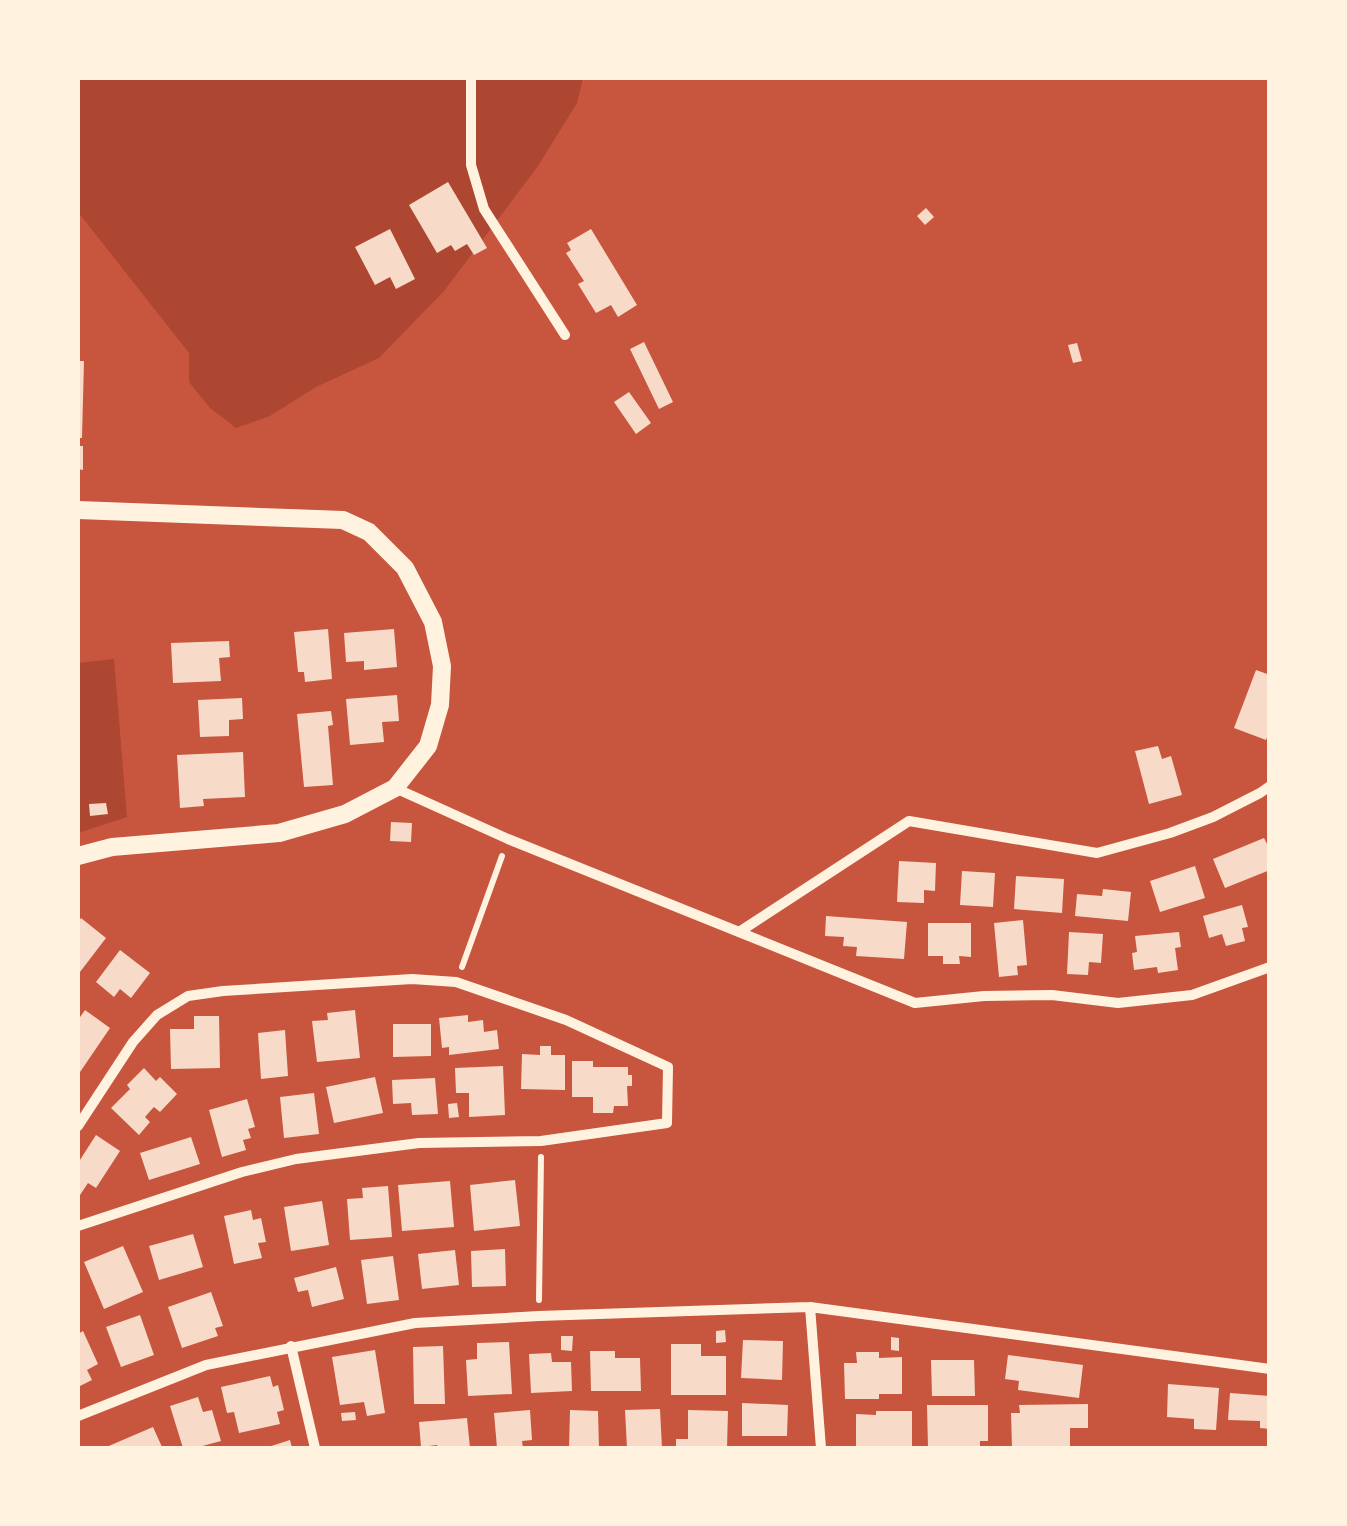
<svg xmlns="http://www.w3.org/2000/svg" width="1347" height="1526" font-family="Poppins,sans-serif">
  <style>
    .green { fill: #ae4732 }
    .building { fill: #f7dbc8 }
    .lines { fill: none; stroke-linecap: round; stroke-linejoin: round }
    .path { stroke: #fff3e0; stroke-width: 6 }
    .minor { stroke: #fff3e0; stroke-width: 10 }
    .tertiary { stroke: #fff3e0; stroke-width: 18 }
  </style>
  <rect width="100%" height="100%" fill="#c8553d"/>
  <path class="green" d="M78,78h505l-6,25 -39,63 -94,125 -65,67 -63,29 -46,29 -34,12 -26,-20 -21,-26v-29l-111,-141z
    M114,659l13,158 -49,16v-170z"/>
  <path class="building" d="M448,182l39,66 -13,7 -7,-11 -12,7 -4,-6 -14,8 -28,-48z
    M926,208l8,9 -9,8 -8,-9z
    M390,229l25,50 -19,10 -6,-12 -15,8 -20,-38z
    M591,229l46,76 -19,12 -7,-12 -15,8 -18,-29 6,-3 -18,-28 5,-3 -4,-7z
    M644,342l29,60 -14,7 -29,-60z
    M1077,343l5,18 -9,2 -5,-18z
    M78,361h6l-2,77h-4z
    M629,392l22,31 -15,11 -22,-32z
    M78,446h5v24l-5,-1z
    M328,629l4,50 -27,3 -1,-10h-6l-4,-40z
    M394,629l3,38 -33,3v-9l-18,1 -2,-29z
    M229,641l1,16 -11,1 2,23 -48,2 -2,-40z
    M1256,670l14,5v55l-4,10 -32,-12z
    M397,695l2,26 -17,1 2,20 -34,3 -4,-46z
    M242,698l1,21 -14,1v16l-29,1 -2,-37z
    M331,711l2,14 -5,1 5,59 -29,2 -7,-73z
    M1158,746l4,13 9,-3 11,39 -33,9 -14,-53z
    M243,752l2,45 -42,2 1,7 -24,2 -3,-53z
    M106,803l2,11 -18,2 -1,-12z
    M391,822l21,1 -1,19 -21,-1z
    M1264,838l6,12v20l-45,18 -12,-29z
    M899,861l37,2 -1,28 -11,-1v13l-27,-1z
    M1195,866l10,32 -45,14 -10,-31z
    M962,871l33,2 -2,34 -33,-2z
    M1016,876l48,3 -2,34 -48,-4z
    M1103,889l28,3 -3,29 -53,-5 2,-22 25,2z
    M1242,905l6,22 -6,1 3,13 -19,5 -4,-12 -13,4 -6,-22z
    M826,916l81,6 -3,37 -48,-3 1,-9 -14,-1 1,-9 -19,-1z
    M81,918l25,20 -26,34 -2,-3v-46z
    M1023,920l4,45 -10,1 1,9 -19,2 -5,-54z
    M928,923h43v34l-12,-1 1,8h-17v-8h-15z
    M1069,932l34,2 -2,29 -12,-1 -1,13 -21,-1z
    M1179,932l2,15 -6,1 3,22 -20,3 -1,-6 -23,3 -2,-17 5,-1 -2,-16z
    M120,950l30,23 -19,25 -11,-9 -6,8 -18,-15z
    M85,1010l25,18 -32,47v-55z
    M355,1010l5,48 -43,4 -5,-41 16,-1 -1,-7z
    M468,1015v7l15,-2 1,12 13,-2 2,19 -50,6v-8l-7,1 -3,-30z
    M194,1016h25l1,52 -49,1 -1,-40h24z
    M393,1024h38v32l-38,1z
    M285,1030l3,46 -27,3 -3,-46z
    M540,1046h11v9h14v35l-44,-1 1,-35 18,1z
    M572,1061h21v6h35v8h4v11h-5l1,20h-14l-1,7h-20v-16h-21z
    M503,1066l2,49 -36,2v-24h-13l-1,-25z
    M144,1068l12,13 4,-4 17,17 -17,18 -6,-5 -2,2 -7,8 5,5 -11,13 -28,-27 19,-19 -3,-4z
    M375,1077l8,36 -49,10 -8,-36z
    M435,1078l3,36 -26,1 -1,-12 -18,1 -1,-24z
    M314,1093l5,41 -35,4 -4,-41z
    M247,1099l8,28 -7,2 3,9 -8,2 3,10 -24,7 -13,-47z
    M457,1103l2,14 -10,1 -1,-14z
    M96,1135l24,16 -24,37 -8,-5 -10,15v-35z
    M191,1137l9,27 -51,16 -9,-27z
    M515,1180l5,46 -46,5 -4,-46z
    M450,1181l4,46 -52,4 -4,-46z
    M388,1186l4,51 -42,3 -3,-41 16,-1 -1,-10z
    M322,1201l7,44 -38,6 -7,-44z
    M251,1210l2,10 8,-2 5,24 -8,1 4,15 -28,6 -10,-48z
    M193,1234l10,33 -44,13 -10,-34z
    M123,1246l20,46 -39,17 -20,-47z
    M505,1249l1,37 -34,1 -1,-36z
    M455,1250l4,35 -37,4 -4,-35z
    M393,1256l6,44 -32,4 -6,-44z
    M336,1267l8,32 -32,8 -4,-17 -10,2 -4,-14z
    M211,1292l12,34 -8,2 3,8 -36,12 -14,-41z
    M140,1315l14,40 -33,12 -15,-40z
    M725,1330l1,12 -10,1v-12z
    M83,1331l15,33 -11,6 5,10 -14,7v-53z
    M561,1336h12l-1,15 -11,-1z
    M891,1337l8,1v13l-8,-1z
    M743,1340l40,1 -1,39 -41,-2z
    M509,1342l3,52 -44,2 -2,-36 11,-1v-16z
    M671,1344h30v12h25v39h-55z
    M443,1346l2,58h-31l-1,-57z
    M375,1350l10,63 -18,3 -3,-14 -24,3 -8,-48z
    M590,1351h25v7h25l1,33h-50z
    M856,1352h23v6l23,-1v37h-23v5h-34l-1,-36h13z
    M551,1353l1,9h19l1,29 -41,2 -2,-39z
    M1008,1355l75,10 -4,33 -61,-8 1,-9 -14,-2z
    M931,1360h43l1,36h-43z
    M270,1376l3,11 5,-2 6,25 -7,2 3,12 -41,9 -5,-21 -7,1 -6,-26z
    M1168,1384l51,4 -3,42 -22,-1v-10l-27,-2z
    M1230,1393l40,3v33l-10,-1v-7l-32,-1z
    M198,1397l5,15 9,-2 9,31 -26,7h-12l-13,-42z
    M742,1403l46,2 -1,31h-45z
    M1088,1404v24h-18v20h-58l-1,-35h9l-1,-8z
    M927,1405h61v36h-8v7h-52z
    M660,1409l2,39h-35l-2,-38z
    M530,1410l2,30 -10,1 1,7h-26l-3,-35z
    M570,1410l28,1 1,37h-30z
    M688,1410l40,1 -1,37h-51v-9h12z
    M876,1411h36v37l-56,-1v-33l20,1z
    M355,1412l1,8 -14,1 -1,-8z
    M467,1418l3,30h-32l-1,-3 -16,2 -2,-25z
    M153,1427l9,20 -3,1h-55z
    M290,1440l2,8h-27z"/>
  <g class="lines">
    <path class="path" d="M462,967l40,-111
      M539,1300l2,-143"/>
    <path class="minor" d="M471,78v87l13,44 81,126
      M395,788l113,51 231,93 170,-111 188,32 73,-20 43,-16 47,-24 10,-7
      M739,932l176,71 69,-7 68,-1 66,8 74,-8 78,-28
      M78,1126l55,-84 24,-27 31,-19 35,-5 189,-12 44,3 110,38 102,47 -1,56 -126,18 -122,2 -123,16 -54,13 -164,54
      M810,1307l11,141
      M291,1346l24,102
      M78,1416l128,-51 209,-42 124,-7 271,-9 460,62"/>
    <path class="tertiary" d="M78,510l265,10 26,12 36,36 28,54 9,44 -2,39 -12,41 -33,42 -50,26 -66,19 -167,14 -34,9"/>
  </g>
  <rect width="1347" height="1526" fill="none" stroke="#fff3e0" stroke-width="160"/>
</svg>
